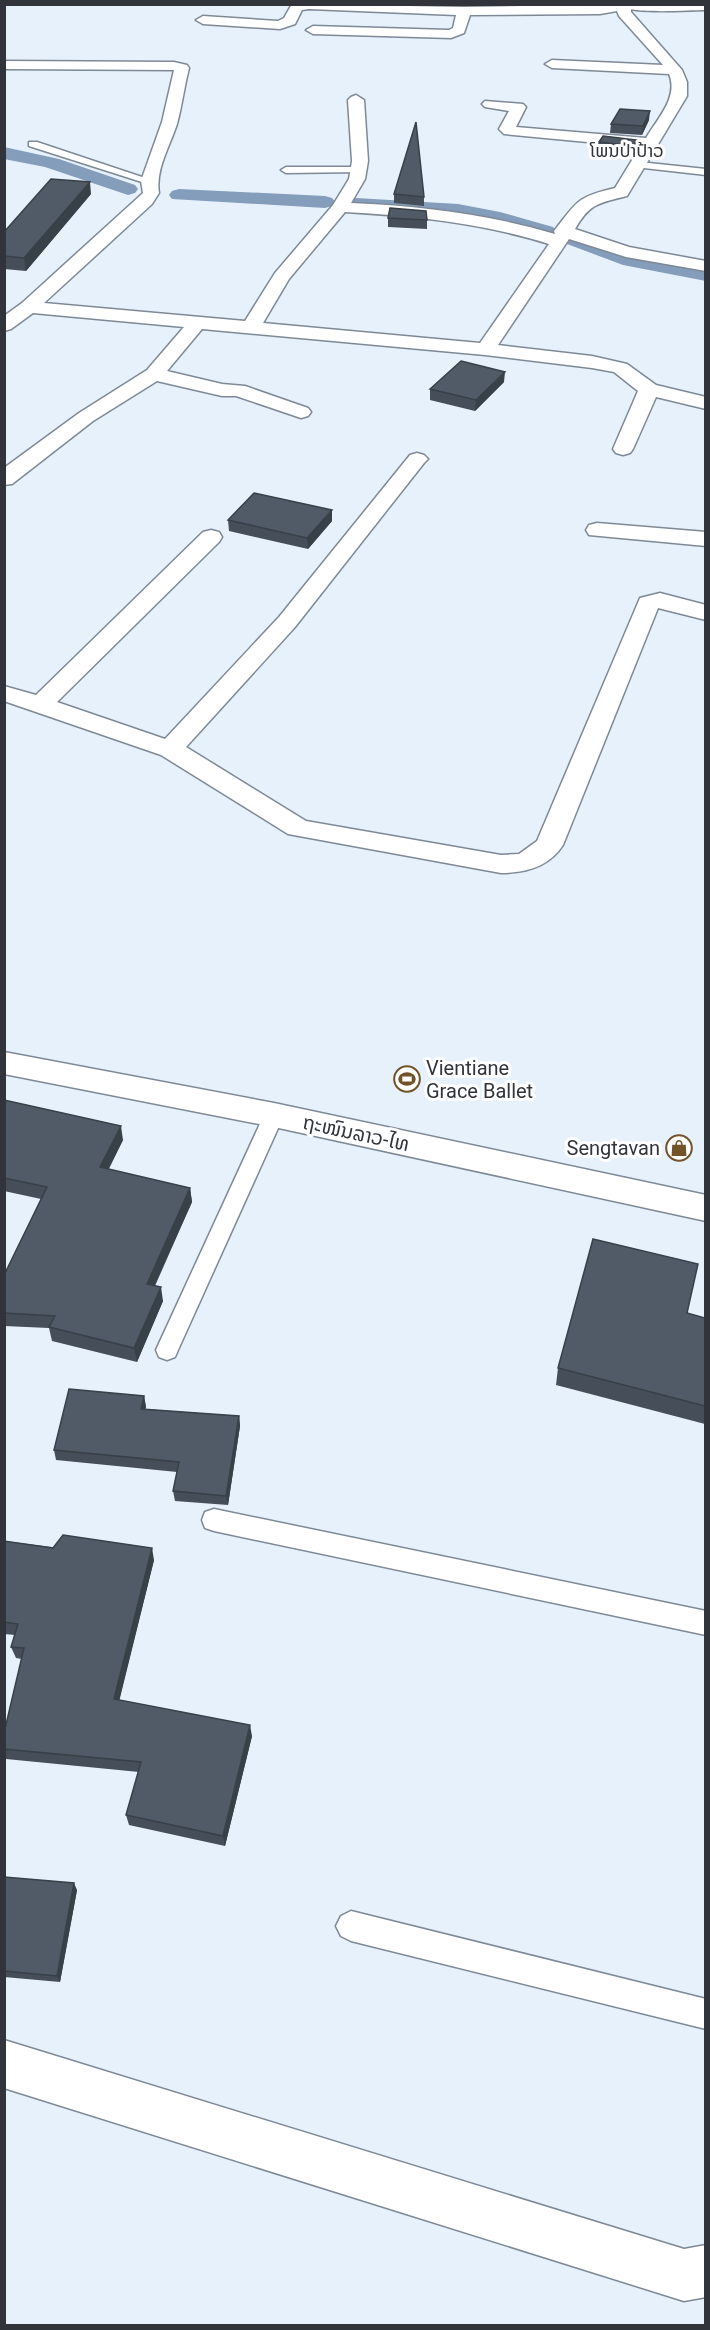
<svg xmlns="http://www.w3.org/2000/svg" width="710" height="2330" font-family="Roboto,'Noto Sans Lao',sans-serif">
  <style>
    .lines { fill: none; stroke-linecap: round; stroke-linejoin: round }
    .canal { fill: #849dba; fill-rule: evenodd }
    .lane-casing { stroke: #7e8996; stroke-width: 3 }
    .street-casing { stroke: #7e8996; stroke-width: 3 }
    .secondary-casing { stroke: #7e8996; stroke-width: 3 }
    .lane { fill: #fff; fill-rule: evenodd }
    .street { fill: #fff; fill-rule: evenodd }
    .secondary { fill: #fff; fill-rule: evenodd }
    .wall { fill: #454e59 }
    .shaded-wall { fill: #384048 }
    .building { fill: #505b67; stroke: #384048; stroke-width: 1.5 }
    .labels { text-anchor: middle; stroke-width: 6; stroke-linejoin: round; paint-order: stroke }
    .far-quarter-label { font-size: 18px; fill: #31353b; stroke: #fff }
    .poi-label { font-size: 20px; fill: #31353b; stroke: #fff; text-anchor: start }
    .street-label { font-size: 20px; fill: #31353b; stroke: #fff }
  </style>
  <rect width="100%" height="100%" fill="#e7f1fc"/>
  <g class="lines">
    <path class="canal" d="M4,147l55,12 76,26 3,4 -3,4 -7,2 -83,-28 -41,-8z
      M179,189l146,7 7,2 3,4 -3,4 -7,2 -153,-9 -3,-4 3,-4z
      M356,198l102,6 42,8 53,15 3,4 -3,4 -7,2 -49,-13 -39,-8 -109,-8 -3,-4 3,-4z
      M574,234l61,22 71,13v12l-83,-16 -56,-21 -3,-4 3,-4z"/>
    <g class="lane-casing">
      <path id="lane" d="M29,142h8l117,39 -9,2 -116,-37z
        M639,162l67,7v6l-71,-8 -1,-2z
        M358,167l5,3 -1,2 -76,1 -5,-3 5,-3z
        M274,1107l7,3 3,5 -106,235 -3,7 -8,3 -8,-3 -3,-7 108,-235 3,-5z
        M214,1509l492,102v24l-492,-104 -9,-3 -3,-8 3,-8z
        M351,1911l355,88v30l-355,-88 -10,-5 -5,-10 5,-10z"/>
    </g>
    <g class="street-casing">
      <path id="street" d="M292,4l172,3 167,-3v8l51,58 5,12v14l-60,100c-28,7 -37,7 -52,33l54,18 77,14v10l-80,-14 -57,-18 -71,106 94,11 35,8 29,21 50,12v12l-50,-12 -23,52 -3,4 -7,2 -7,-2 -3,-4 25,-58 -24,-19 -22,-4 -107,-13 -283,-26 -35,42 55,13 23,2 63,22 3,4 -3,4 -7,2 -65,-22h-14l-65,-15 -64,40 -81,63 -8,1v-17l75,-55 68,-43 37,-43 -151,-14 -22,16 -7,2v-15l18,-13 121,-110 -2,-12 21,-59 12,-52 -170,-1v-8l170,1 13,3 2,3c-5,19 -7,38 -12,56 -7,22 -22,46 -18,69l-7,11 -108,99 201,18 30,-48 58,-68 16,-26 3,-18 -4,-61 3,-3 5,-2 8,5 4,61 -3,18 -14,24c69,3 137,11 204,31l-1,-3c23,-29 22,-34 61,-43l25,-41 -136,-13 -5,-5 10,-18 -24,-4 -3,-3 3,-3 38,3 3,3 -10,20 130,11c11,-19 33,-41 23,-64l-117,-6 -7,-4 7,-4 111,5 -44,-49 -2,-5 -17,3 -130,1 -6,18 -13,5 -138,-4 -7,-4 7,-4 136,4 4,-2 3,-13 -147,-6 -7,1 -7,14 -15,5 -77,-5 -7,-4 7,-4 75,5 6,-3zM345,212c69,4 137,11 204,32l-69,99 -217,-20 26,-44z
        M417,453l7,2 4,4 -4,4 -129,164 -109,120 120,74 195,34 18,-1 18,-13 103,-243 20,-5 46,12v15l-48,-12 -95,237c-14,22 -38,28 -62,28l-213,-39 -127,-79 -157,-54v-15l32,9 167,-163 8,-2 8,2 3,5 -3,5 -162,160 108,37 114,-122 131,-162z
        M597,523l109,9v14l-117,-11 -3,-5 3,-5z
        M4,2040l680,209 22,-4v52l-22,4 -680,-213z"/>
    </g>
    <g class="secondary-casing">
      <path id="secondary" d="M617,4h89v6c-19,0 -77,5 -89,-6z
        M4,1052l270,51 432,92v26l-432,-94 -270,-53z"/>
    </g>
    <use href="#lane" class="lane"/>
    <use href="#street" class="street"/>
    <use href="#secondary" class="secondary"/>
  </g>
  <path class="wall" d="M649,120l-7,15 -32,-2 1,-9z
    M637,140l-1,9 -4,6 -34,-4 1,-9z
    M91,194l-65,77 -22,-2v-37z
    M394,194l30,3v9l-30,-3z
    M388,218l39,2v9l-39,-2z
    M504,382l-29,29 -45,-11v-11z
    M228,520l104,1 -24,28 -79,-18z
    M4,1100l119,40 -15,29 82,19 2,14 -37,84 8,15 -26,61 -85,-21 -3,-13 -45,-2v-55h2l35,-72 -37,-8z
    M687,1313l18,5v106l-149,-39 2,-17z
    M144,1396l2,11 -1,2 94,7 1,10 -12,79 -53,-4 -2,-10 4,-19 -121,-12 -2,-10z
    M4,1541l150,19 -35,140 133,36 -27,110 -96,-21 -3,-10 13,-43 -133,-13 -2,-2v-24l18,-74 -6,-1 -5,-11 4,-12 -11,-1z
    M4,1877l73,13 -17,92 -56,-5z"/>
  <path class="shaded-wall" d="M650,111l-1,9 -7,15 1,-9z
    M637,140l-1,9 -4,6 1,-9z
    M90,182l1,12 -65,77 -2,-13z
    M505,372l-1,10 -29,29 1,-11z
    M332,510v11l-24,28 -1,-11z
    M121,1126l2,14 -20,41 -3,-14z
    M190,1188l2,14 -43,95 -2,-13z
    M161,1287l2,14 -26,61 -3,-14z
    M144,1396l2,11 -3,12 -2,-10z
    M239,1416l1,10 -12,79 -2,-9z
    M152,1548l2,12 -37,150 -3,-11z
    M250,1725l2,11 -27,110 -2,-10z
    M74,1883l3,7 -17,92 -3,-6z"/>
  <path class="building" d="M620,109l30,2 -7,15 -32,-2z
    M416,122l8,75 -30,-3z
    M603,136l34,4 -4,6 -34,-4z
    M51,179l39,3 -66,76 -20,-2v-24z
    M390,208l36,3 1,9 -39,-2z
    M461,361l44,11 -29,28 -46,-11z
    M254,493l78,17 -25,28 -79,-18z
    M4,1100l117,26 -21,41 90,21 -43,96 14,3 -27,61 -85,-21 6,-11 -51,-3v-42h2l41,-84 -43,-9z
    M593,1239l105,25 -11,49 18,5v88l-147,-38z
    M69,1389l75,7 -3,13 98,7 -13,80 -53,-5 6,-29 -125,-12z
    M63,1535l89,13 -38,151 136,26 -27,111 -97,-21 15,-53 -137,-13v-16l20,-85 -13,-1 7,-23 -14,-2v-81l49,7z
    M4,1877l70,6 -17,93 -53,-5z"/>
  <defs>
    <g id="stadium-ring" transform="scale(1.35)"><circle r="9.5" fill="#fff" stroke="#725228" stroke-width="1.5"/><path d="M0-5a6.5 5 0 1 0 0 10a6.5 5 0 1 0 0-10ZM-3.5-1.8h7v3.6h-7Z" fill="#725228"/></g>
    <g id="shop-ring" transform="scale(1.35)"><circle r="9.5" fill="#fff" stroke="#725228" stroke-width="1.5"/><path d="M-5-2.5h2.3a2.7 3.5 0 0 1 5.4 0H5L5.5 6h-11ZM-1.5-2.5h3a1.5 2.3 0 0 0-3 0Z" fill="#725228"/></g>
  </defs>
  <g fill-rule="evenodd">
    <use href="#stadium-ring" x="407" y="1079"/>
    <use href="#shop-ring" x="679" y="1148"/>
  </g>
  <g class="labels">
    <g class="far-quarter-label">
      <text x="627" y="157">ໂພນປ່າປ້າວ</text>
    </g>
    <g class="poi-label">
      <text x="426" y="1075">Vientiane<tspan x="426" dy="23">Grace Ballet</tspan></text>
      <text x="660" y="1155" text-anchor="end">Sengtavan</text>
    </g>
    <g class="street-label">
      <text transform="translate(356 1133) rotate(12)" y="7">ຖະໜົນລາວ-ໄທ</text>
    </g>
  </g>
  <rect width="710" height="2330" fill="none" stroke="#31353b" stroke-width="12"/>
</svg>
